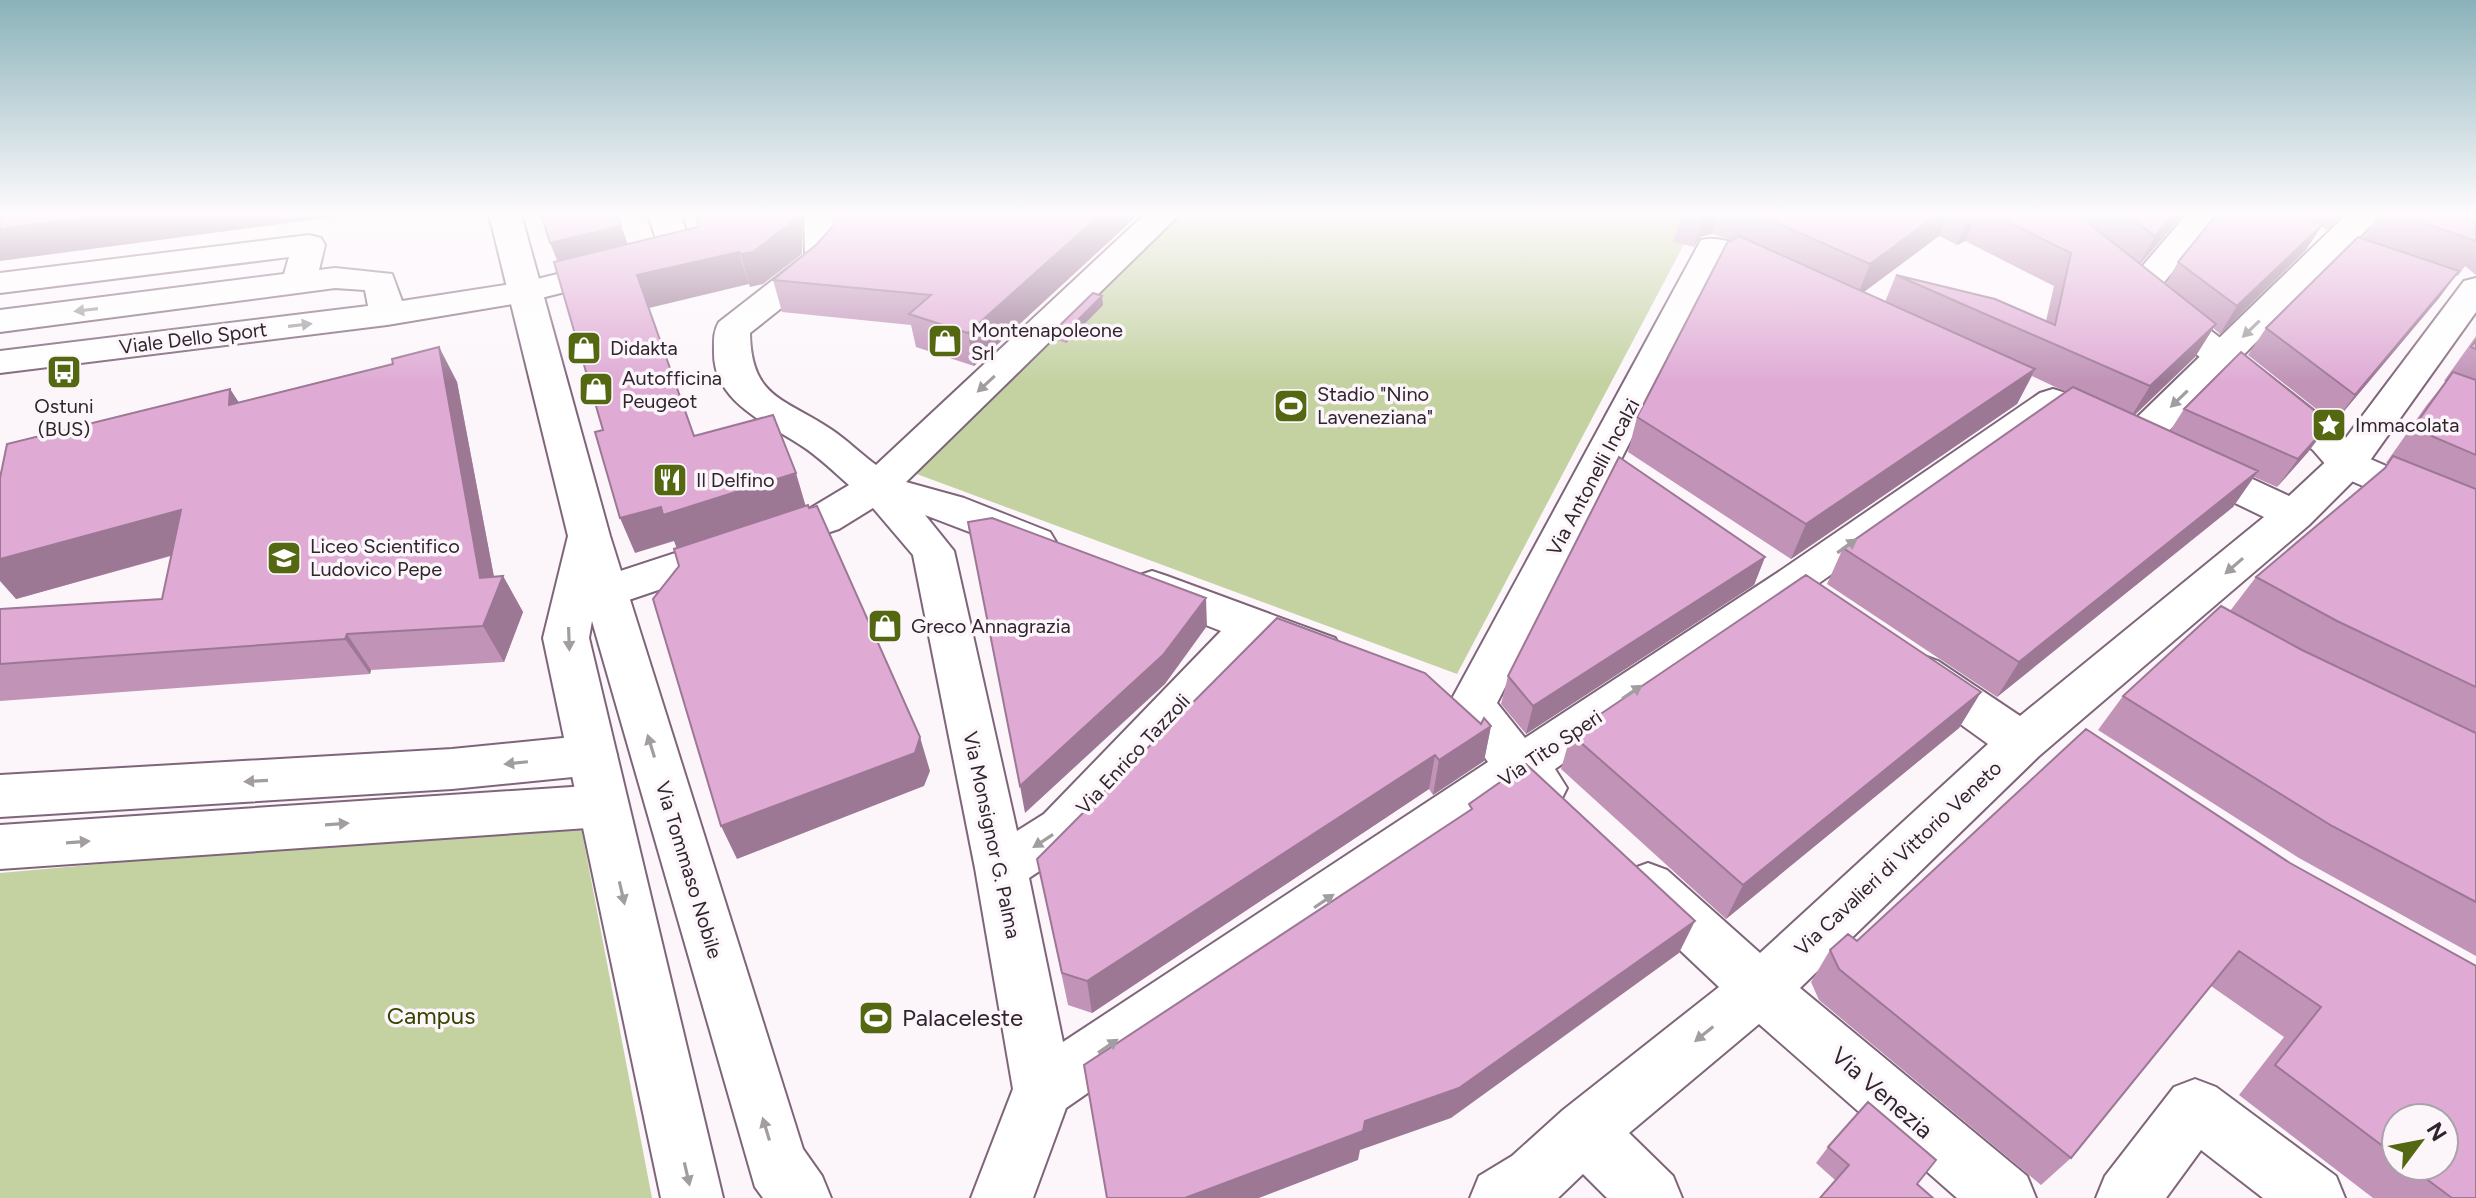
<svg xmlns="http://www.w3.org/2000/svg" width="2476" height="1198" font-family="Figtree,sans-serif">
  <style>
    .green { fill: #c4d2a2 }
    .lines { fill: none; stroke-linecap: round; stroke-linejoin: round }
    .street-casing { stroke: #7f657a; stroke-width: 4 }
    .secondary-casing { stroke: #7f657a; stroke-width: 4 }
    .street { fill: #fff; fill-rule: evenodd }
    .secondary { fill: #fff; fill-rule: evenodd }
    .wall { fill: #c093b7; fill-rule: evenodd }
    .shaded-wall { fill: #9c7895 }
    .building { fill: #dfabd5; stroke: #9c7895; stroke-width: 2 }
    .oneway { fill: #a29da1 }
    .labels { text-anchor: middle; stroke-width: 7; stroke-linejoin: round; paint-order: stroke }
    .poi-label { font-size: 20px; fill: #30252e; stroke: #fcf6fb; text-anchor: start }
    .street-label { font-size: 20px; fill: #30252e; stroke: #fcf6fb }
    .near-park-label { font-size: 24px; fill: #364400; stroke: #fcf6fb }
    .near-poi-label { font-size: 24px; fill: #30252e; stroke: #fcf6fb; text-anchor: start }
    .near-street-label { font-size: 24px; fill: #30252e; stroke: #fcf6fb }
  </style>
  <rect width="100%" height="100%" fill="#fcf6fb"/>
  <path class="green" d="M1183,214h517l-243,460 -543,-201z
    M522,826l59,1 71,371h-652v-325z"/>
  <g class="lines">
    <g class="street-casing">
      <path id="street" d="M648,214h32l14,40 -5,7 -164,41 -138,23 -387,48v-22l368,-45 -3,-16 -30,-2 -335,44v-22l284,-36 5,-17 -289,36v-20l309,-38 12,3 4,7 -6,25 16,-2 57,6 10,27 123,-19 134,-33z
        M804,214h32l3,44 -16,17 -73,58c1,66 35,65 82,97 15,10 29,24 44,35l269,-251h35l-274,268 58,16 86,34 6,10 -6,10 -15,5 -110,-42 29,36 63,280 27,-17 177,-183 -84,-33 -7,-11 7,-11 15,-5 15,5 168,62 7,12 -7,12 -16,5 -58,-21 -181,198 -51,34 34,164 425,-280 -40,-56 253,-466c28,-7 63,18 89,29l5,7 -5,7 -12,3 -12,-3 -45,-20 -224,440 28,35 252,-165 263,-180 13,-4 13,4 6,8 -6,8 -511,360 12,19 -7,14c-17,6 -29,7 -43,-6l-451,312 -33,90h-62l42,-109 -38,-221 -62,-313 -40,-47 -34,21 -234,79 -15,-5 -7,-11 7,-11 219,-72 40,-24c-15,-13 -30,-28 -47,-39 -35,-23 -89,-44 -88,-94 0,-11 -1,-20 5,-30l86,-67z
        M2187,214h33l-68,83 -12,3 -12,-3 -5,-7 5,-7z
        M2347,214h35l-231,235 -14,3 -14,-3 -5,-9 5,-9z
        M2476,278v34l-115,161 -52,52 -270,231 -239,232 227,188 9,22h-79l-198,-174 -130,109 44,43 9,22h-75l-24,-24 -25,24h-88l9,-22 33,-20 51,-46 156,-123 -90,-85 -8,-16 8,-16 19,-7 19,7 93,83 228,-209 -82,-59 -7,-12 7,-12 16,-6 16,6 82,55 244,-199 -89,-43 -6,-9 6,-9 14,-4 14,4 86,40 44,-41 131,-174z
        M593,735l17,6 7,14 -7,14 -17,6 -141,14 -452,28v-42l452,-26z
        M602,785l18,6 7,15 -7,15 -18,6 -602,42v-44z
        M2195,1079l21,8 120,89 9,22h-82l-62,-48 -35,48h-70l9,-22 69,-89z"/>
    </g>
    <g class="secondary-casing">
      <path id="secondary" d="M489,214h32l89,322 193,613 19,27 9,22h-68l-8,-11 -163,-566 -3,17 134,560h-62l-118,-560 25,-102z
        M2157,295l12,3 172,134 20,23 115,50v30l-143,-62 -20,-23 -168,-138 -5,-7 5,-7z"/>
    </g>
    <use href="#street" class="street"/>
    <use href="#secondary" class="secondary"/>
  </g>
  <path class="wall" d="M833,214h306l-165,152 -58,-19 -5,-22 -129,-13 -9,-32 44,-36 17,-19z
    M1681,214h503l-44,50 26,20 12,-22 39,-48h126l-16,16 -6,-3 -16,24 -85,83 -7,-6 -18,29 -60,58 35,16 14,-22 125,42 -32,36 -23,-10 -21,30 -236,190 -170,-113 16,-36 223,-156 -34,-16 -15,28 -226,155 -163,-107 9,-35 95,-177 -20,-6 -12,3 -6,10 -21,-5zM1939,236l18,9 8,-4 89,45 -8,35 -150,-46 -11,27 -21,-10z
    M2379,214h97v61l-11,-9 -7,10 -2,-1 -17,23 -105,125 -86,-68 18,-27 97,-90z
    M1103,305l-37,38 -10,-3 -1,-10z
    M2476,336v620l-177,-98 -201,-128 25,-34 107,-85 26,-34 126,-106 6,-8h-2l40,-57 20,-25h-2z
    M439,347l18,35 37,195 9,-1 20,36 -19,50 -133,8 -1,4 -370,27v-92l162,-10 9,-43 -155,43 214,-210 9,14 154,-39z
    M1765,557l-11,28 -228,149 -25,-30 7,-28z
    M1981,692l-22,36 -233,191 -165,-150 10,-35z
    M1481,724l10,2 -7,35 -51,34 -4,-6 -337,224 -24,-8 -31,-146z
    M2290,863l186,335h-103l-134,-103 45,-58 -73,-51 -140,172 -30,27 -222,-185 -8,-18 19,-32 27,-9zM2396,1118l48,48h-48z
    M1828,1147l89,37 -82,-4 -19,-17z"/>
  <path class="shaded-wall" d="M111,214h246l-357,47v-32z
    M617,214l14,39 -70,17 -11,-27z
    M793,214h9v40l-39,30 -13,3 -10,-33z
    M1101,214h38l-165,152 -6,-33z
    M1703,214h15l-6,20 -12,3 -6,10z
    M1938,214h10l-9,22 -82,61 13,-33z
    M1970,214h7l-12,27 -8,4z
    M2173,214h11l-47,54 18,-32z
    M2337,214h6l-16,16z
    M2323,224l-18,27 -85,83 17,-28z
    M739,252l10,32 -100,24 -12,-33z
    M2459,271l-20,27 -105,125 21,-28z
    M1102,296l1,9 -37,38 -1,-10z
    M2216,324l-21,33 -66,63 21,-34z
    M439,347l18,35 40,211 6,-17 20,36 -19,50 -21,-36 -3,-48z
    M2035,369l-18,35 -226,155 15,-35z
    M230,389l23,35 -24,-19z
    M2330,423l-21,28 -32,36 21,-28z
    M2258,471l-25,36 -236,190 22,-35z
    M796,473l10,34 -129,42 -3,-8 -39,12 -15,-35z
    M181,510l27,35 -192,54 -16,-18v-22z
    M1765,557l-11,28 -228,149 7,-28z
    M1206,598l1,28 -42,58 -140,129 -5,-27z
    M347,634l24,36 -1,4 -25,-35z
    M1981,692l-22,36 -233,191 17,-34z
    M1491,726l-7,35 -51,34 6,-35z
    M920,737l10,34 -6,15 -187,73 -16,-33z
    M1435,755l-6,34 -337,224 -5,-32z
    M1695,921l-16,32 -228,165 -91,32 -2,10 -99,38h-74l180,-77z"/>
  <path class="building" d="M0,214h111l-111,15z
    M541,214h76l4,12 -71,17z
    M697,214h96v7l-40,31 -13,2 -1,-2 -102,23 57,161 79,-21 23,58 -133,42 -2,-8 -41,11 -25,-86 8,-2 -49,-168 144,-35z
    M833,214h268l-133,119 -59,-19 22,-19 -158,-15 44,-36 17,-19z
    M1757,214h181l-68,50z
    M1992,214h85l139,110 -66,62 -254,-111 99,24 60,26 16,-72z
    M2126,214h47l-18,22z
    M2217,214h77l29,10 -86,82 -59,-44z
    M2398,214h78v27z
    M1739,236l296,133 -229,155 -169,-107 90,-174z
    M2358,237l101,34 -104,124 -89,-67z
    M1093,293l9,3 -37,37 -10,-3z
    M2476,340v9l-5,-2z
    M439,347l41,231 23,-2 -20,50 -136,8 -2,5 -345,25v-55l162,-10 19,-89 -181,49v-81l7,-34 223,-55 -1,16 164,-41 -1,-5z
    M2241,352l89,71 -32,36 -114,-50z
    M2453,372l23,8v75l-63,-27z
    M2073,387l185,84 -239,191 -176,-114z
    M2393,456l83,33v198l-139,-66 -81,-44 129,-109z
    M1619,457l146,100 -232,149 -25,-30z
    M808,505l1,3 8,-2 103,231 -5,16 -194,73 -68,-227 26,-33 -5,-17z
    M992,518l214,80 -43,57 -143,131 -52,-264z
    M1806,575l175,117 -238,193 -172,-151z
    M2221,606l81,44 174,83v169l-144,-76 -209,-130z
    M1277,618l148,55 56,51 3,-6 7,8 -52,34 -4,-5 -348,226 -25,-8 -25,-114z
    M2086,729l204,134 186,103v232h-24l-43,-32h35v-48h-48v38l-121,-91 46,-58 -82,-56 -168,207 -232,-189 -9,-19 18,-16 9,7z
    M1526,764l169,157 -236,167 -94,33 -2,10 -178,67h-78l-23,-133 388,-256 -3,-5z
    M1868,1102l68,58 -19,24 16,14h-113l29,-33 -21,-18z"/>
  <defs><path id="oneway-solid" d="M-6-.8H1V-3.2L6.5 0L1 3.2V.8H-6Z" transform="scale(2)"/></defs>
  <g class="oneway">
    <use href="#oneway-solid" transform="translate(86 310) rotate(173)"/>
    <use href="#oneway-solid" transform="translate(300 325) rotate(-7)"/>
    <use href="#oneway-solid" transform="translate(2251 329) rotate(136)"/>
    <use href="#oneway-solid" transform="translate(986 384) rotate(137)"/>
    <use href="#oneway-solid" transform="translate(2179 399) rotate(136)"/>
    <use href="#oneway-solid" transform="translate(1847 546) rotate(-35)"/>
    <use href="#oneway-solid" transform="translate(2234 566) rotate(139)"/>
    <use href="#oneway-solid" transform="translate(569 639) rotate(88)"/>
    <use href="#oneway-solid" transform="translate(1632 692) rotate(-34)"/>
    <use href="#oneway-solid" transform="translate(651 746) rotate(-107)"/>
    <use href="#oneway-solid" transform="translate(516 763) rotate(174)"/>
    <use href="#oneway-solid" transform="translate(256 781) rotate(177)"/>
    <use href="#oneway-solid" transform="translate(337 824) rotate(-4)"/>
    <use href="#oneway-solid" transform="translate(1043 841) rotate(147)"/>
    <use href="#oneway-solid" transform="translate(78 842) rotate(-4)"/>
    <use href="#oneway-solid" transform="translate(622 893) rotate(77)"/>
    <use href="#oneway-solid" transform="translate(1324 901) rotate(-34)"/>
    <use href="#oneway-solid" transform="translate(1704 1034) rotate(141)"/>
    <use href="#oneway-solid" transform="translate(1108 1046) rotate(-34)"/>
    <use href="#oneway-solid" transform="translate(766 1129) rotate(-107)"/>
    <use href="#oneway-solid" transform="translate(687 1174) rotate(77)"/>
  </g>
  <linearGradient id="sky" x2="0" y2="1"><stop stop-color="#8ab2ba"/><stop offset="0.56" stop-color="#fefbfd"/><stop offset="1" stop-color="#fefbfd" stop-opacity="0"/></linearGradient>
  <rect width="2476" height="382" fill="url(#sky)"/>
  <defs>
    <g id="shop-square" transform="scale(1.8)"><rect x="-9" y="-9" width="18" height="18" rx="4" fill="#546711" stroke="#fcf6fb"/><path d="M-5-2.5h2.3a2.7 3.5 0 0 1 5.4 0H5L5.5 6h-11ZM-1.5-2.5h3a1.5 2.3 0 0 0-3 0Z" fill="#fff"/></g>
    <g id="bus-square" transform="scale(1.8)"><rect x="-9" y="-9" width="18" height="18" rx="4" fill="#546711" stroke="#fcf6fb"/><path d="M-5-6H5V4H4V6H2V4H-2V6H-4V4H-5ZM-3.5-4V0h7V-4ZM-3.5 1.2v1.5H-2V1.2ZM2 1.2v1.5H3.5V1.2Z" fill="#fff"/></g>
    <g id="stadium-square" transform="scale(1.8)"><rect x="-9" y="-9" width="18" height="18" rx="4" fill="#546711" stroke="#fcf6fb"/><path d="M0-5a6.5 5 0 1 0 0 10a6.5 5 0 1 0 0-10ZM-3.5-1.8h7v3.6h-7Z" fill="#fff"/></g>
    <g id="sight-square" transform="scale(1.8)"><rect x="-9" y="-9" width="18" height="18" rx="4" fill="#546711" stroke="#fcf6fb"/><path d="M0-6L1.8-2.2L6-1.7L2.9 1.2L3.7 5.4L0 3.3L-3.7 5.4L-2.9 1.2L-6-1.7L-1.8-2.2Z" fill="#fff"/></g>
    <g id="restaurant-square" transform="scale(1.8)"><rect x="-9" y="-9" width="18" height="18" rx="4" fill="#546711" stroke="#fcf6fb"/><path d="M-5-6h1v4h1v-4h1v4h1v-4h1v5L-1.5 .5V6h-2V.5L-5-1ZM5-6V6H3V1.5H1.5Q1.5-4 5-6Z" fill="#fff"/></g>
    <g id="school-square" transform="scale(1.8)"><rect x="-9" y="-9" width="18" height="18" rx="4" fill="#546711" stroke="#fcf6fb"/><path d="M0-5L7-2L0 1L-7-2ZM-4 1L0 2.5L4 1V4Q0 6-4 4Z" fill="#fff"/></g>
  </defs>
  <g fill-rule="evenodd">
    <use href="#shop-square" x="945" y="341"/>
    <use href="#shop-square" x="584" y="348"/>
    <use href="#bus-square" x="64" y="372"/>
    <use href="#shop-square" x="596" y="389"/>
    <use href="#stadium-square" x="1291" y="406"/>
    <use href="#sight-square" x="2329" y="425"/>
    <use href="#restaurant-square" x="670" y="480"/>
    <use href="#school-square" x="284" y="558"/>
    <use href="#shop-square" x="885" y="626"/>
    <use href="#stadium-square" x="876" y="1018"/>
  </g>
  <g class="labels">
    <g class="poi-label">
      <text x="971" y="337">Montenapoleone<tspan x="971" dy="23">Srl</tspan></text>
      <text x="610" y="355">Didakta</text>
      <text x="622" y="385">Autofficina<tspan x="622" dy="23">Peugeot</tspan></text>
      <text x="1317" y="401">Stadio "Nino<tspan x="1317" dy="23">Laveneziana"</tspan></text>
      <text x="64" y="413" text-anchor="middle">Ostuni<tspan x="64" dy="23">(BUS)</tspan></text>
      <text x="2355" y="432">Immacolata</text>
      <text x="696" y="487">Il Delfino</text>
      <text x="310" y="553">Liceo Scientifico<tspan x="310" dy="23">Ludovico Pepe</tspan></text>
      <text x="911" y="633">Greco Annagrazia</text>
    </g>
    <g class="street-label">
      <text transform="translate(193 338) rotate(-7)" y="7">Viale Dello Sport</text>
      <text transform="translate(1593 477) rotate(-62)" y="7">Via Antonelli Incalzi</text>
      <text transform="translate(1550 748) rotate(-34)" y="7">Via Tito Speri</text>
      <text transform="translate(1133 754) rotate(-47)" y="7">Via Enrico Tazzoli</text>
      <text transform="translate(992 835) rotate(78)" y="7">Via Monsignor G. Palma</text>
      <text transform="translate(1898 858) rotate(-43)" y="7">Via Cavalieri di Vittorio Veneto</text>
      <text transform="translate(689 870) rotate(73)" y="7">Via Tommaso Nobile</text>
    </g>
    <g class="near-park-label">
      <text x="431" y="1024">Campus</text>
    </g>
    <g class="near-poi-label">
      <text x="902" y="1026">Palaceleste</text>
    </g>
    <g class="near-street-label">
      <text transform="translate(1882 1093) rotate(41)" y="8">Via Venezia</text>
    </g>
  </g>
  <g transform="translate(2420 1142) rotate(58)"><circle r="38" fill="#fcf6fb" stroke="#aaa2a9" stroke-width="2"/>
  <path d="M0-6L14 30L0 20L-14 30Z" fill="#546711"/>
  <text y="-12" font-size="22" font-weight="bold" text-anchor="middle" fill="#30252e">N</text>
  </g>
</svg>
